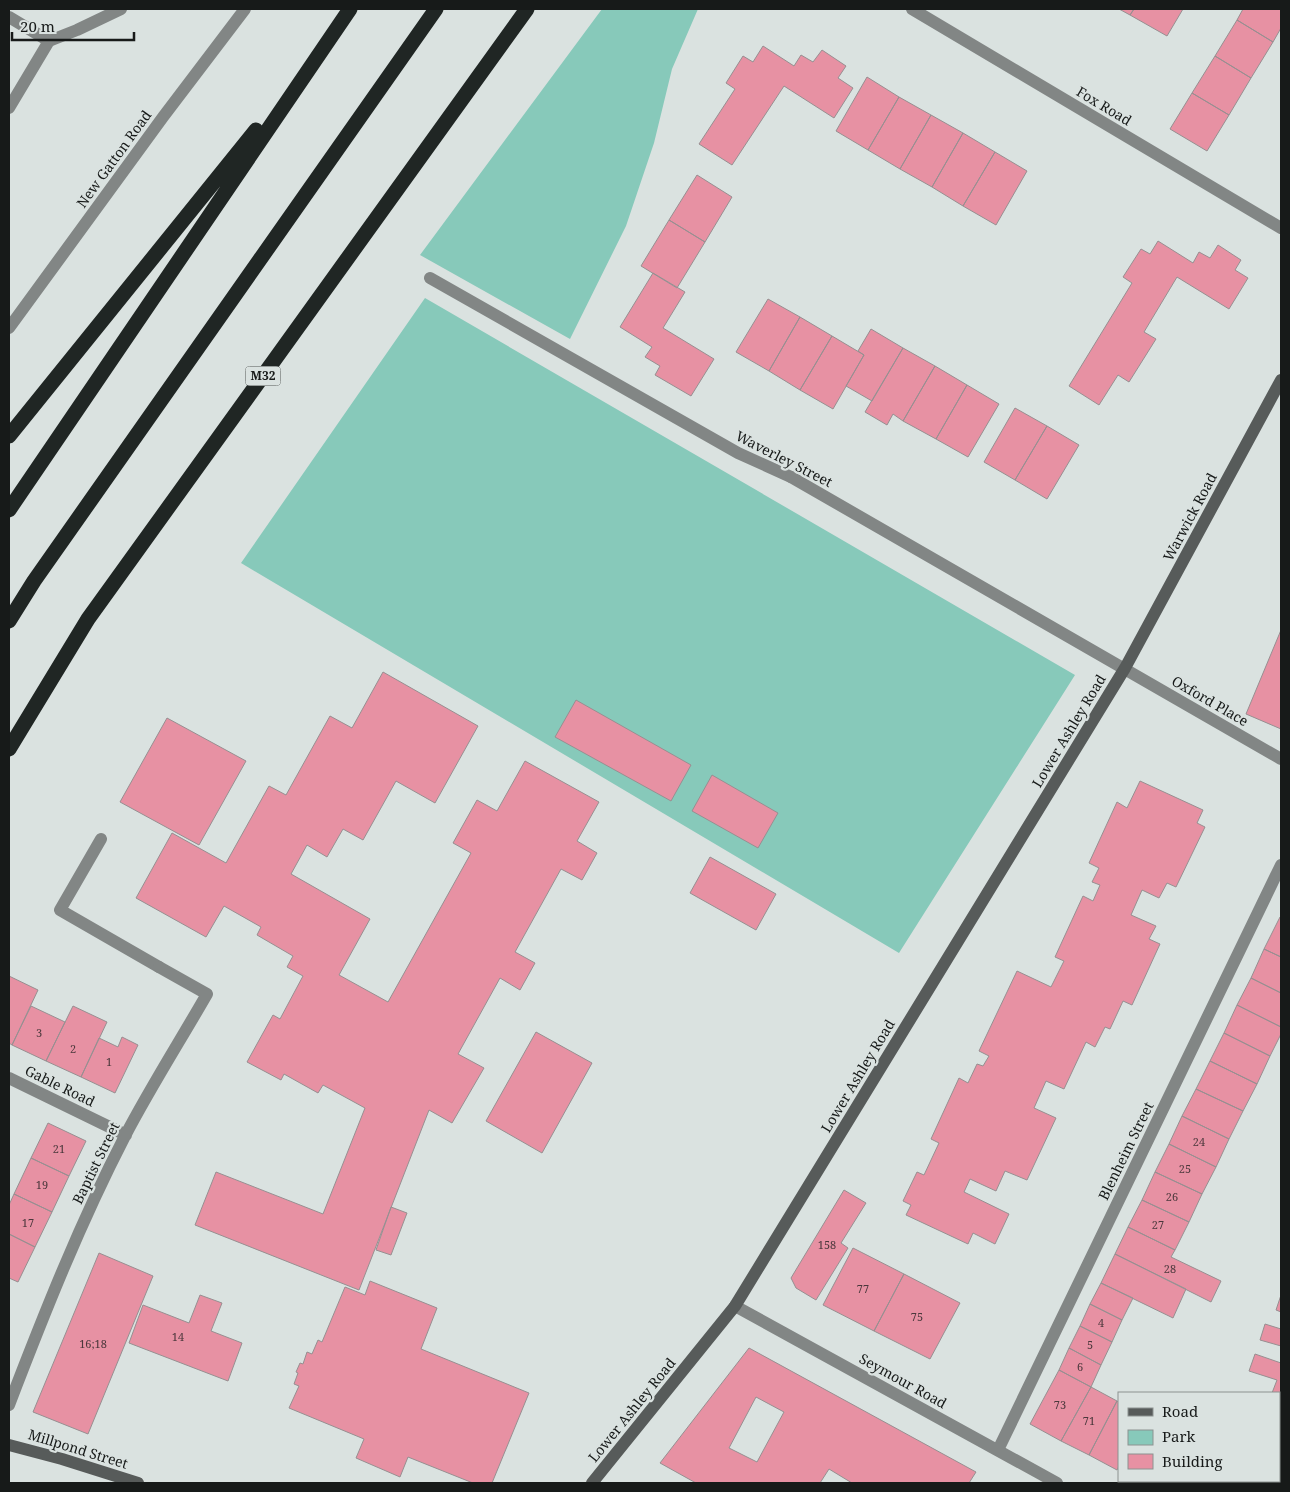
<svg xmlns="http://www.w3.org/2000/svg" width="1290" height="1492" font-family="'Noto Serif',serif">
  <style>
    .green { fill: #87c9ba }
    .building { fill: #e791a3; stroke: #978f91; fill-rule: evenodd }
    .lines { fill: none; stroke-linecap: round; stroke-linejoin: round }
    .lane { stroke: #828685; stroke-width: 12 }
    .street { stroke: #828685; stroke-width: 12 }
    .secondary { stroke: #575b5a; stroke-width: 12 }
    .highway { stroke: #202624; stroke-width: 15 }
    .labels { text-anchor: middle; stroke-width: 4.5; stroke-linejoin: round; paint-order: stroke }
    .number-label { font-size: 11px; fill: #4b383c }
    .shield { fill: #dae2e0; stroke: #525655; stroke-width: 1 }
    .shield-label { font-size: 12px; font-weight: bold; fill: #171a19 }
    .street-label { font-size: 14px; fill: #171a19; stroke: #dae2e0 }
  </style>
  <rect width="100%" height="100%" fill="#dae2e0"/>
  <path class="green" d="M602,9h96l-26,60 -18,74 -28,83 -56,113 -150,-84z
    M425,298l650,377 -176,278 -658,-390z"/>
  <path class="building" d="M1119,9h15l-4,6z
    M1134,9h49l-16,27 -37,-21z
    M1243,9h38v19l-8,14 -36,-22z
    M1237,20l36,22 -22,36 -36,-22z
    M763,46l31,20 7,-11 12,7 9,-12 24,16 -8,12 15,10 -19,30 -50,-32 -52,79 -33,-21 36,-55 -9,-6 17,-27 10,6z
    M1215,56l36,22 -22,37 -37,-22z
    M867,77l32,20 -31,53 -32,-19z
    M1192,93l37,22 -22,36 -37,-22z
    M899,97l32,18 -31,54 -32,-19z
    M931,115l32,18 -31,54 -32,-18z
    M963,133l32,19 -32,54 -31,-19z
    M995,152l32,19 -31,54 -33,-19z
    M697,175l35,22 -27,45 -36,-22z
    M669,220l36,22 -28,46 -36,-22z
    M1158,241l35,22 6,-11 11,6 8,-13 23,15 -6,10 13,8 -19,31 -52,-32 -33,55 12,7 -27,43 -11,-7 -19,30 -30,-19 63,-103 -9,-6 18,-28 9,5z
    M653,273l32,19 -22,36 51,31 -23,37 -36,-21 5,-9 -15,-9 7,-10 -32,-20z
    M768,299l32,18 -31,54 -33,-19z
    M800,317l32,19 -32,54 -31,-19z
    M871,329l32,19 -31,53 -26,-15 18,-31 -6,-4z
    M832,336l32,19 -31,54 -33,-19z
    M903,348l32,18 -32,55 -10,-7 -6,11 -22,-13z
    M935,366l32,19 -31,54 -33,-18z
    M967,385l32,19 -31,53 -32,-18z
    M1015,408l32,18 -32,54 -31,-18z
    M1047,426l32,19 -32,54 -32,-19z
    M1281,630v99l-35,-15z
    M383,672l95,54 -43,77 -39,-22 -33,59 -20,-11 -16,28 -20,-12 -16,29 79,45 -31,56 49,27 83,-149 -18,-10 24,-43 20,11 28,-50 74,41 -22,39 20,12 -15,27 -21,-11 -46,83 20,11 -15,27 -20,-12 -42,76 26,14 -32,55 -23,-13 -70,180 -164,-65 21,-53 107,42 42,-106 -42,-23 -5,8 -34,-19 -3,6 -34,-18 26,-47 7,4 23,-43 -16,-9 6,-11 -36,-21 4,-8 -37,-21 -18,31 -70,-39 36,-65 54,30 43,-77 17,9 44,-79 22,12z
    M576,700l115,65 -20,36 -116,-64z
    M167,718l79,43 -47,84 -79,-43z
    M712,775l66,38 -20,35 -66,-37z
    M1140,781l63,29 -6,13 8,4 -29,60 -9,-4 -8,15 -17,-8 -11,25 25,11 -7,13 11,5 -28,61 -9,-4 -13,28 -5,-2 -10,20 -9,-5 -22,47 -18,-8 -12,27 22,10 -29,62 -22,-9 -9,20 -26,-12 -6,13 45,22 -14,30 -22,-11 -5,11 -62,-29 5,-10 -8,-4 14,-29 7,3 15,-32 -8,-4 28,-61 9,5 9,-19 6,2 6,-10 -10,-5 38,-80 34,16 13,-26 -9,-4 28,-61 10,5 7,-16 -8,-3 7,-14 -10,-5 28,-61 10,6z
    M710,857l66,37 -20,36 -66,-37z
    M1280,917h1v40l-17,-8z
    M1264,949l17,8v36l-30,-15z
    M9,976l29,14 -26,55 -3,-2z
    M1251,978l30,15v34l-44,-22z
    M1237,1005l44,22v7l-11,22 -46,-23z
    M31,1006l34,16 -19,39 -34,-16z
    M73,1006l34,16 -26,55 -35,-16z
    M536,1032l56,31 -50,90 -56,-32z
    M1224,1033l46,23 -13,28 -47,-23z
    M122,1037l16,8 -23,48 -34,-16 18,-39 19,9z
    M1210,1061l47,23 -14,27 -47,-22z
    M1196,1089l47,22 -14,28 -47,-23z
    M1182,1116l47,23 -13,28 -47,-23z
    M48,1123l38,18 -17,35 -38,-18z
    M1169,1144l47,23 -14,27 -47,-22z
    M31,1158l38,18 -17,36 -38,-18z
    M1155,1172l47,22 -13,28 -47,-22z
    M844,1190l22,13 -25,40 7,5 -32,52 -20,-12 -5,-10z
    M14,1194l38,18 -17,35 -26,-13v-29z
    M1142,1200l47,22 -14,28 -47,-23z
    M391,1207l16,6 -16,42 -15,-5z
    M1128,1227l47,23 -4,7 50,24 -10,21 -96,-48z
    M9,1234l26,13 -17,35 -9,-4z
    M853,1248l51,26 -30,57 -51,-26z
    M99,1253l54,23 -65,158 -55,-22z
    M1115,1254l71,35 -13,29 -72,-35z
    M904,1274l56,29 -30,56 -56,-28z
    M370,1281l67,27 -16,41 108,44 -37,90h-19l-65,-26 -8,20 -44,-19 8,-19 -75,-31 10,-22 -5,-2 4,-11 -2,-1 4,-9 3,1 4,-12 5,2 6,-14 4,2 23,-55 20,8z
    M1101,1283l32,15 -11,22 -32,-16z
    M200,1295l22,8 -11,28 31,12 -14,38 -99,-38 14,-38 46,18z
    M1281,1295v17l-5,-2z
    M1090,1304l32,16 -10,22 -32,-16z
    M1265,1324l16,5v17l-21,-6z
    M1080,1326l32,16 -11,23 -32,-17z
    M749,1348l227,124 -7,11h-117l-23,-14 -9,14h-124l-36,-20zM756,1397l28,15 -27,50 -28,-14z
    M1069,1348l32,17 -10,22 -32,-17z
    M1255,1354l26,9v50l-2,-1v-19h-7l5,-13 -28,-9z
    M1059,1370l32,17 -30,54 -31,-17z
    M1091,1387l26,14 -28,54 -28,-14z
    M1117,1401l2,1v64l-2,4 -28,-15z
    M1146,1481h36l-2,2h-35z
    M1182,1481h35l-1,2h-36z
    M1217,1481h33l3,2h-37z"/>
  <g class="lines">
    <path class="lane" d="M49,41l28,-11 44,-21
      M430,278l308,175 53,24
      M101,839l-41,71 99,57"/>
    <path class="street" d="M912,9l369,219
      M9,17l40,24 -40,67
      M9,328l154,-211 82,-108
      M791,477l490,282
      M9,1078l117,57
      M735,1306l322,177
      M9,1405c35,-91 71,-182 116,-269 25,-48 55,-95 82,-142l-48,-27
      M998,1450l283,-585"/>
    <path class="secondary" d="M9,1445l53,14 76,24
      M592,1483l143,-177 390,-638 156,-288"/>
    <path class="highway" d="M9,436l247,-306
      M9,510l341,-501
      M9,621l25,-40 402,-572
      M9,749l79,-130 439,-610"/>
  </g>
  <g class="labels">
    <g class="number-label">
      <text x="39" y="1037">3</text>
      <text x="73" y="1053">2</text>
      <text x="109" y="1066">1</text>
      <text x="1199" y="1146">24</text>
      <text x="59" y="1153">21</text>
      <text x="1185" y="1173">25</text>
      <text x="42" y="1189">19</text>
      <text x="1172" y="1201">26</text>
      <text x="28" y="1227">17</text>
      <text x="1158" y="1229">27</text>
      <text x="827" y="1249">158</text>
      <text x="1170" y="1273">28</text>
      <text x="863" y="1293">77</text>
      <text x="917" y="1321">75</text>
      <text x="1101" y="1327">4</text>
      <text x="178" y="1341">14</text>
      <text x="93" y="1348">16;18</text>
      <text x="1090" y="1349">5</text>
      <text x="1080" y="1371">6</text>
      <text x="1060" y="1409">73</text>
      <text x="1089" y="1425">71</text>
    </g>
    <rect class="shield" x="245.5" y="366.5" width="35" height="19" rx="4"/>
    <g class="shield-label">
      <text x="263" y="380">M32</text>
    </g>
    <g class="street-label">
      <text transform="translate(1104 106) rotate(31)" y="5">Fox Road</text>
      <text transform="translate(114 159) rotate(-54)" y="5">New Gatton Road</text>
      <text transform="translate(784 459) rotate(27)" y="5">Waverley Street</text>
      <text transform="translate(1190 517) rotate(-62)" y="5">Warwick Road</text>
      <text transform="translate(1210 701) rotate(30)" y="5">Oxford Place</text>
      <text transform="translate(1069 731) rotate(-59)" y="5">Lower Ashley Road</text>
      <text transform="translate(858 1076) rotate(-59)" y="5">Lower Ashley Road</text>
      <text transform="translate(60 1086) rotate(26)" y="5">Gable Road</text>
      <text transform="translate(1126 1151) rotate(-64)" y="5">Blenheim Street</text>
      <text transform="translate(96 1163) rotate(-64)" y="5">Baptist Street</text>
      <text transform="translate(903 1381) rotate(29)" y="5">Seymour Road</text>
      <text transform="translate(632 1410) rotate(-51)" y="5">Lower Ashley Road</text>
      <text transform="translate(78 1449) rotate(17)" y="5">Millpond Street</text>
    </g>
  </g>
  <rect width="1290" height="1492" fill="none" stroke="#171a19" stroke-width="20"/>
  <rect x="1118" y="1392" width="162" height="90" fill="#dae2e0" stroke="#8c9290"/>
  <rect x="1128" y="1408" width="25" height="8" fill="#575b5a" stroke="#8c9290"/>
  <text x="1162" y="1417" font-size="15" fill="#171a19">Road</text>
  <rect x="1128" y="1430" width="25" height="15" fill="#87c9ba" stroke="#8c9290"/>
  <text x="1162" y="1442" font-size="15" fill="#171a19">Park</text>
  <rect x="1128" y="1454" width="25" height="15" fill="#e791a3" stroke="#8c9290"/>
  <text x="1162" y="1467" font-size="15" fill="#171a19">Building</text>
  <path d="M12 32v8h122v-8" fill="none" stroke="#171a19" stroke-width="2.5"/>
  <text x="20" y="32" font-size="15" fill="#171a19" stroke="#dae2e0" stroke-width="4" paint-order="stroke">20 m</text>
</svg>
